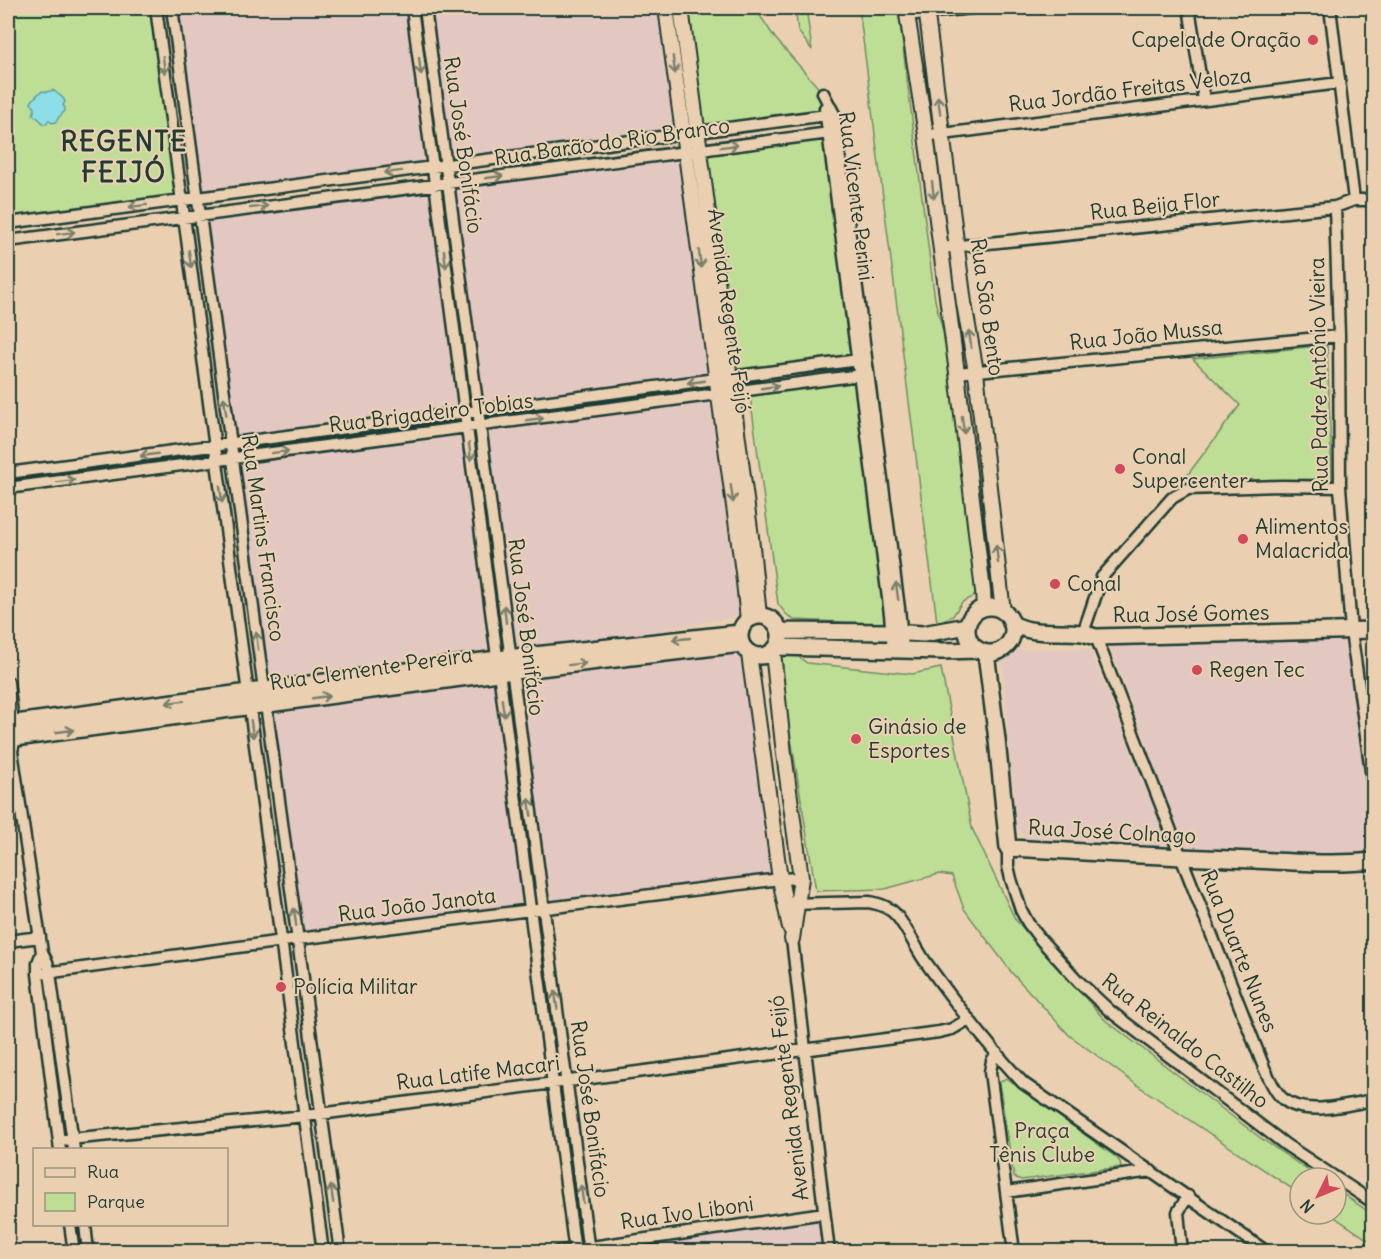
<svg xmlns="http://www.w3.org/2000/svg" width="1381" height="1259" font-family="Delius,sans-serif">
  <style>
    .built { fill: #e3c8c1 }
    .green { fill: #bedd95; stroke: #6e8d64; stroke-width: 1.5 }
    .water { fill: #8ddee7; stroke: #619e9f; stroke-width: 1.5 }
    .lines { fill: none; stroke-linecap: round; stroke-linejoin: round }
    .minor-casing { stroke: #1f3d34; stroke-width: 15 }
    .tertiary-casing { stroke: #1f3d34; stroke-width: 18 }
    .secondary-casing { stroke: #1f3d34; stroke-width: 20 }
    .minor { stroke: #ead0b1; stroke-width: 10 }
    .tertiary { stroke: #ead0b1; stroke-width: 14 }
    .secondary { stroke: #ead0b1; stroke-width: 15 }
    .oneway { stroke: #7a7f6c }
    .poi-dot { fill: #d1495b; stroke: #ead0b1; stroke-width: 2 }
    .labels { text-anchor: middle; stroke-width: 4.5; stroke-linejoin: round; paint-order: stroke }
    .poi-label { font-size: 21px; fill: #1f3d34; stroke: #ead0b1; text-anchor: start }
    .street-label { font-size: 21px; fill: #1f3d34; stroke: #ead0b1 }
    .park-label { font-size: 21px; fill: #274539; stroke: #ead0b1 }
    .district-label { font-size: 27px; font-weight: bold; letter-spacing: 1.5px; fill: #1f3d34; stroke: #ead0b1 }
  </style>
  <rect width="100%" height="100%" fill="#ead0b1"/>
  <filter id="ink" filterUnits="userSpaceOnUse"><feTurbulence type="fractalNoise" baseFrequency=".0167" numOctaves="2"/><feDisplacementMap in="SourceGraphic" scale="12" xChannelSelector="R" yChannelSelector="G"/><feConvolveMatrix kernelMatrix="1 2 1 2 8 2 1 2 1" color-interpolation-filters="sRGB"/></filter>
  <g filter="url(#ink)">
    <path class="built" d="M172,8h240l21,159 -236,31z
      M425,8h241l17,126 -237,32z
      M686,152l31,227 -238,32 -30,-228z
      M435,185l30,228 -234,31 -31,-229z
      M719,394l25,221 -233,43 -31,-232z
      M467,427l30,232 -233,31 -31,-232z
      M1345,639l28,184v34l-186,-2 -79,-214z
      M745,648l35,231 -236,30 -32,-237z
      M1089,648l78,191 -3,10 -131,-4 -17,-18 -15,-177z
      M498,673l32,237 -232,29 -33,-234z
      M824,1213l5,38 -240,1z"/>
    <path class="green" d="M8,8h146l25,189 -171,22z
      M684,8h71l20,30 48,55 3,22 -129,17z
      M795,8h11l6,42 -14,-19z
      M859,8h39l37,292 33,128 10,166 -16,8 -9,14 -16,6z
      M828,133l30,227 -128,17 -30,-227z
      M1327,345l5,134 -139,2 -7,-4 54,-72 -47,-46z
      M855,382l33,242 -94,-4 -8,-6 -8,-10 -28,-209z
      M791,651l16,12 105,11 29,-6 31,160 43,91 90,101 157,119 57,39h-19v16l-166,-111 -65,-48 -57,-62 -48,-64 -12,-33 -13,-2 -54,15 -69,2 -38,-232z
      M1006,1078l111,80 3,4 1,5 -100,13 -7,-3 -15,-94z
      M1336,1189l37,26v28l-43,-29h6z"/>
    <path class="water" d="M53,90l10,8 2,4 -2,3 2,3v3l-6,6 -3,5 -4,1 -3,-3 -3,4 -3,-1 -5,-5 -5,-3 2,-7 -4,-5c2,-4 8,-11 12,-12l4,1z"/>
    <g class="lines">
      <g class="minor-casing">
        <path id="minor" d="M156,8l167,1244
          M172,8l168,1244
          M412,8l163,1244
          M425,8l164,1244
          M1189,8l15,92
          M1330,8l24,192
          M907,15l65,-7
          M823,93l11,21 65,494 4,41
          M825,108l65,506 3,35
          M926,135l17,-1 396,-51
          M1335,207l4,129 1,151 11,144 23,161
          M8,223l826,-109
          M8,241l829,-109
          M940,248l395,-41 19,-7h20
          M957,373l382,-37
          M8,473l858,-114
          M8,488l860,-114
          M1083,633l19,-56 70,-79 16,-9 94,-3 58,1
          M1096,637l85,220 84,213c5,9 9,21 17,28 21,20 66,6 92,2
          M8,682l7,56 -3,13 30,201 5,10 3,11 24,177
          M1008,848v18l3,13 10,31 7,13 13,17 37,41 32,30 176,134 50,33
          M789,904l80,-2c11,2 21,5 28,14 12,15 19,33 30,48 29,40 62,83 96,119l244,169
          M792,939l37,313
          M8,941l32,-4
          M42,952l-4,11v11l22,176
          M38,974l260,-35 482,-60 21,-1
          M997,1053l-5,8 -2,11 24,180
          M59,1140l246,-24 634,-84 13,-3 17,-10
          M1336,1178l38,25
          M1006,1192l145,-21
          M70,1224l4,28
          M85,1224l3,28
          M557,1252l267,-39
          M1182,1252l-4,-40 10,-16"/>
      </g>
      <g class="tertiary-casing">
        <path id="tertiary" d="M666,8l77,564 5,48
          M681,8l70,529 8,79
          M906,8l20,127 31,238 26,218 1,17
          M926,8l38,295 12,69 27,240
          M773,652l11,102 17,124 -9,61
          M749,654l31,225 10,49"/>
      </g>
      <g class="secondary-casing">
        <path id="secondary" d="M967 630a23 23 0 1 1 46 0a23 23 0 1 1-46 0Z
          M740 636a20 20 0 1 1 40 0a20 20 0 1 1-40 0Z
          M1011,623c22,13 47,7 71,10 5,1 9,3 14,4l278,-7
          M780,631l111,1 32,2 44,-8
          M778,647l164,4 37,-1
          M986,653l11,87 11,108c82,4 164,9 247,12 39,2 79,5 119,1
          M8,724l489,-65 243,-26
          M8,739l490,-66 243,-29"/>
      </g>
      <use href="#minor" class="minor"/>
      <use href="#tertiary" class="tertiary"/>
      <use href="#secondary" class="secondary"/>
    </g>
    <defs><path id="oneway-shaft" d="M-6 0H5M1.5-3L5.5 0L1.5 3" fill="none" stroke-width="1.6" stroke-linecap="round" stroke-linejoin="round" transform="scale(1.5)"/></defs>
    <g class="oneway">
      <use href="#oneway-shaft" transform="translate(164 65) rotate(82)"/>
      <use href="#oneway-shaft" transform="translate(674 65) rotate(82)"/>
      <use href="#oneway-shaft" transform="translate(420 66) rotate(83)"/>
      <use href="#oneway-shaft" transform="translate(939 105) rotate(-98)"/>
      <use href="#oneway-shaft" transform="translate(729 146) rotate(-7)"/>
      <use href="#oneway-shaft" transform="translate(393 172) rotate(173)"/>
      <use href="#oneway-shaft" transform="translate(494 177) rotate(-8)"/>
      <use href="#oneway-shaft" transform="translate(933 190) rotate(83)"/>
      <use href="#oneway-shaft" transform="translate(138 206) rotate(173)"/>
      <use href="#oneway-shaft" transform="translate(259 207) rotate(-7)"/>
      <use href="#oneway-shaft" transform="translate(66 233) rotate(-7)"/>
      <use href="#oneway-shaft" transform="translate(190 259) rotate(82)"/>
      <use href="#oneway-shaft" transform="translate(445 259) rotate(83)"/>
      <use href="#oneway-shaft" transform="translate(700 259) rotate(82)"/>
      <use href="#oneway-shaft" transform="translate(970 339) rotate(-99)"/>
      <use href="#oneway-shaft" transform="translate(696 382) rotate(172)"/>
      <use href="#oneway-shaft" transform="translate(770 387) rotate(-8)"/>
      <use href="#oneway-shaft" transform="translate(225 406) rotate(-98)"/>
      <use href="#oneway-shaft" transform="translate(535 419) rotate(-8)"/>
      <use href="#oneway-shaft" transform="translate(963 425) rotate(83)"/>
      <use href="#oneway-shaft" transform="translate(280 452) rotate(-7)"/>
      <use href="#oneway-shaft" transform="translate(470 452) rotate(83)"/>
      <use href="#oneway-shaft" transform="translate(149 455) rotate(172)"/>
      <use href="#oneway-shaft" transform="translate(66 481) rotate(-7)"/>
      <use href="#oneway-shaft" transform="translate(221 494) rotate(82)"/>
      <use href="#oneway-shaft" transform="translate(732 494) rotate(82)"/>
      <use href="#oneway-shaft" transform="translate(997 554) rotate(-97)"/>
      <use href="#oneway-shaft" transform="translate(897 591) rotate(-98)"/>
      <use href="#oneway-shaft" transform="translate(505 614) rotate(-97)"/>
      <use href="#oneway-shaft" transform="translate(681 639) rotate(174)"/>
      <use href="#oneway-shaft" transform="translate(257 641) rotate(-97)"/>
      <use href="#oneway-shaft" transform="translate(577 664) rotate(-7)"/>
      <use href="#oneway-shaft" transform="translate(321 697) rotate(-8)"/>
      <use href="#oneway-shaft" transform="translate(175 702) rotate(172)"/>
      <use href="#oneway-shaft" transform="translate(503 708) rotate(82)"/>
      <use href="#oneway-shaft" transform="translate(252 729) rotate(82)"/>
      <use href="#oneway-shaft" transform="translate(65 731) rotate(-8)"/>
      <use href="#oneway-shaft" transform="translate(530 807) rotate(-98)"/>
      <use href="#oneway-shaft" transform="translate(295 917) rotate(-98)"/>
      <use href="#oneway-shaft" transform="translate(556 1000) rotate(-98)"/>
      <use href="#oneway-shaft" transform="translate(332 1194) rotate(-98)"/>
      <use href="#oneway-shaft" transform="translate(582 1194) rotate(-98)"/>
    </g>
  </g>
  <g class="poi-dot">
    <circle cx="1313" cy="40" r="6"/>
    <circle cx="1120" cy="469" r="6"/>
    <circle cx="1243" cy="539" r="6"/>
    <circle cx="1055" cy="584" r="6"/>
    <circle cx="1197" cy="670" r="6"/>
    <circle cx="856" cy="739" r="6"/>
    <circle cx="281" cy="987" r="6"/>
  </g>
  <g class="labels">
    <g class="poi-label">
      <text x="1301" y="47" text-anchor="end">Capela de Oração</text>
      <text x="1132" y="464">Conal<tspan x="1132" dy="24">Supercenter</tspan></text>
      <text x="1255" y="534">Alimentos<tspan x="1255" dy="24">Malacrida</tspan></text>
      <text x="1067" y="591">Conal</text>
      <text x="1209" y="677">Regen Tec</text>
      <text x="868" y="734">Ginásio de<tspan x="868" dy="24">Esportes</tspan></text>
      <text x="293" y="994">Polícia Militar</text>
    </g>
    <g class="street-label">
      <text transform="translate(1130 90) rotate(-7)" y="7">Rua Jordão Freitas Veloza</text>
      <text transform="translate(612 142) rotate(-8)" y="7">Rua Barão do Rio Branco</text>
      <text transform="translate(463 145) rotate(82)" y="7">Rua José Bonifácio</text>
      <text transform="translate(856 196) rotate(83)" y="7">Rua Vicente Perini</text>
      <text transform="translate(1155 206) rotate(-6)" y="7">Rua Beija Flor</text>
      <text transform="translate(987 307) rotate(82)" y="7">Rua São Bento</text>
      <text transform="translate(729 311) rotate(82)" y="7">Avenida Regente Feijó</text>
      <text transform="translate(1146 335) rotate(-6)" y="7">Rua João Mussa</text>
      <text transform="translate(1319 375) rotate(-91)" y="7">Rua Padre Antônio Vieira</text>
      <text transform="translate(431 413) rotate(-7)" y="7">Rua Brigadeiro Tobias</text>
      <text transform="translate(263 538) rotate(82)" y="7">Rua Martins Francisco</text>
      <text transform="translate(1191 614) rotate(-1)" y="7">Rua José Gomes</text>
      <text transform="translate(526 627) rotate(83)" y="7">Rua José Bonifácio</text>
      <text transform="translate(371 669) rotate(-8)" y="7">Rua Clemente Pereira</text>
      <text transform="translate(1112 832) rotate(3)" y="7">Rua José Colnago</text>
      <text transform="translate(417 905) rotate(-7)" y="7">Rua João Janota</text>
      <text transform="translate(1239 951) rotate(68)" y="7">Rua Duarte Nunes</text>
      <text transform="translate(1185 1041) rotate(38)" y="7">Rua Reinaldo Castilho</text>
      <text transform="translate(478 1073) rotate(-7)" y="7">Rua Latife Macari</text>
      <text transform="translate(789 1098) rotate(-97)" y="7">Avenida Regente Feijó</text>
      <text transform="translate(590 1109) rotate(82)" y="7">Rua José Bonifácio</text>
      <text transform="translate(687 1213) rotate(-8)" y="7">Rua Ivo Liboni</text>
    </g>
    <g class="park-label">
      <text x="1042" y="1138">Praça<tspan x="1042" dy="24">Tênis Clube</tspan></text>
    </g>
    <g class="district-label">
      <text x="124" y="151">REGENTE<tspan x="124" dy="31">FEIJÓ</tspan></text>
    </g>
  </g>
  <rect width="1381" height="1259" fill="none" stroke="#ead0b1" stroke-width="30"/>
  <rect x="15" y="15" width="1351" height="1229" fill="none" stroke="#1f3d34" stroke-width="2" filter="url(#ink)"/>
  <rect x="33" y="1148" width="195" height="78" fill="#ead0b1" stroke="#99957f" stroke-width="1.5"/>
  <rect x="45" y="1168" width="30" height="9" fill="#ead0b1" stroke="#99957f" stroke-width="1.5"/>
  <text x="87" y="1178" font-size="18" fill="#1f3d34">Rua</text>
  <rect x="45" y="1193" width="30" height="18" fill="#bedd95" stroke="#99957f" stroke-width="1.5"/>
  <text x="87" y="1208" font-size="18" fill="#1f3d34">Parque</text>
  <g transform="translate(1318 1196) rotate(227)"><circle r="28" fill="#ead0b1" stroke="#99957f" stroke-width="1.5"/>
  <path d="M0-4.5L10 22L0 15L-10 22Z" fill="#d1495b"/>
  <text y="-9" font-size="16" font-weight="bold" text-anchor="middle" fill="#1f3d34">N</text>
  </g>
</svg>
